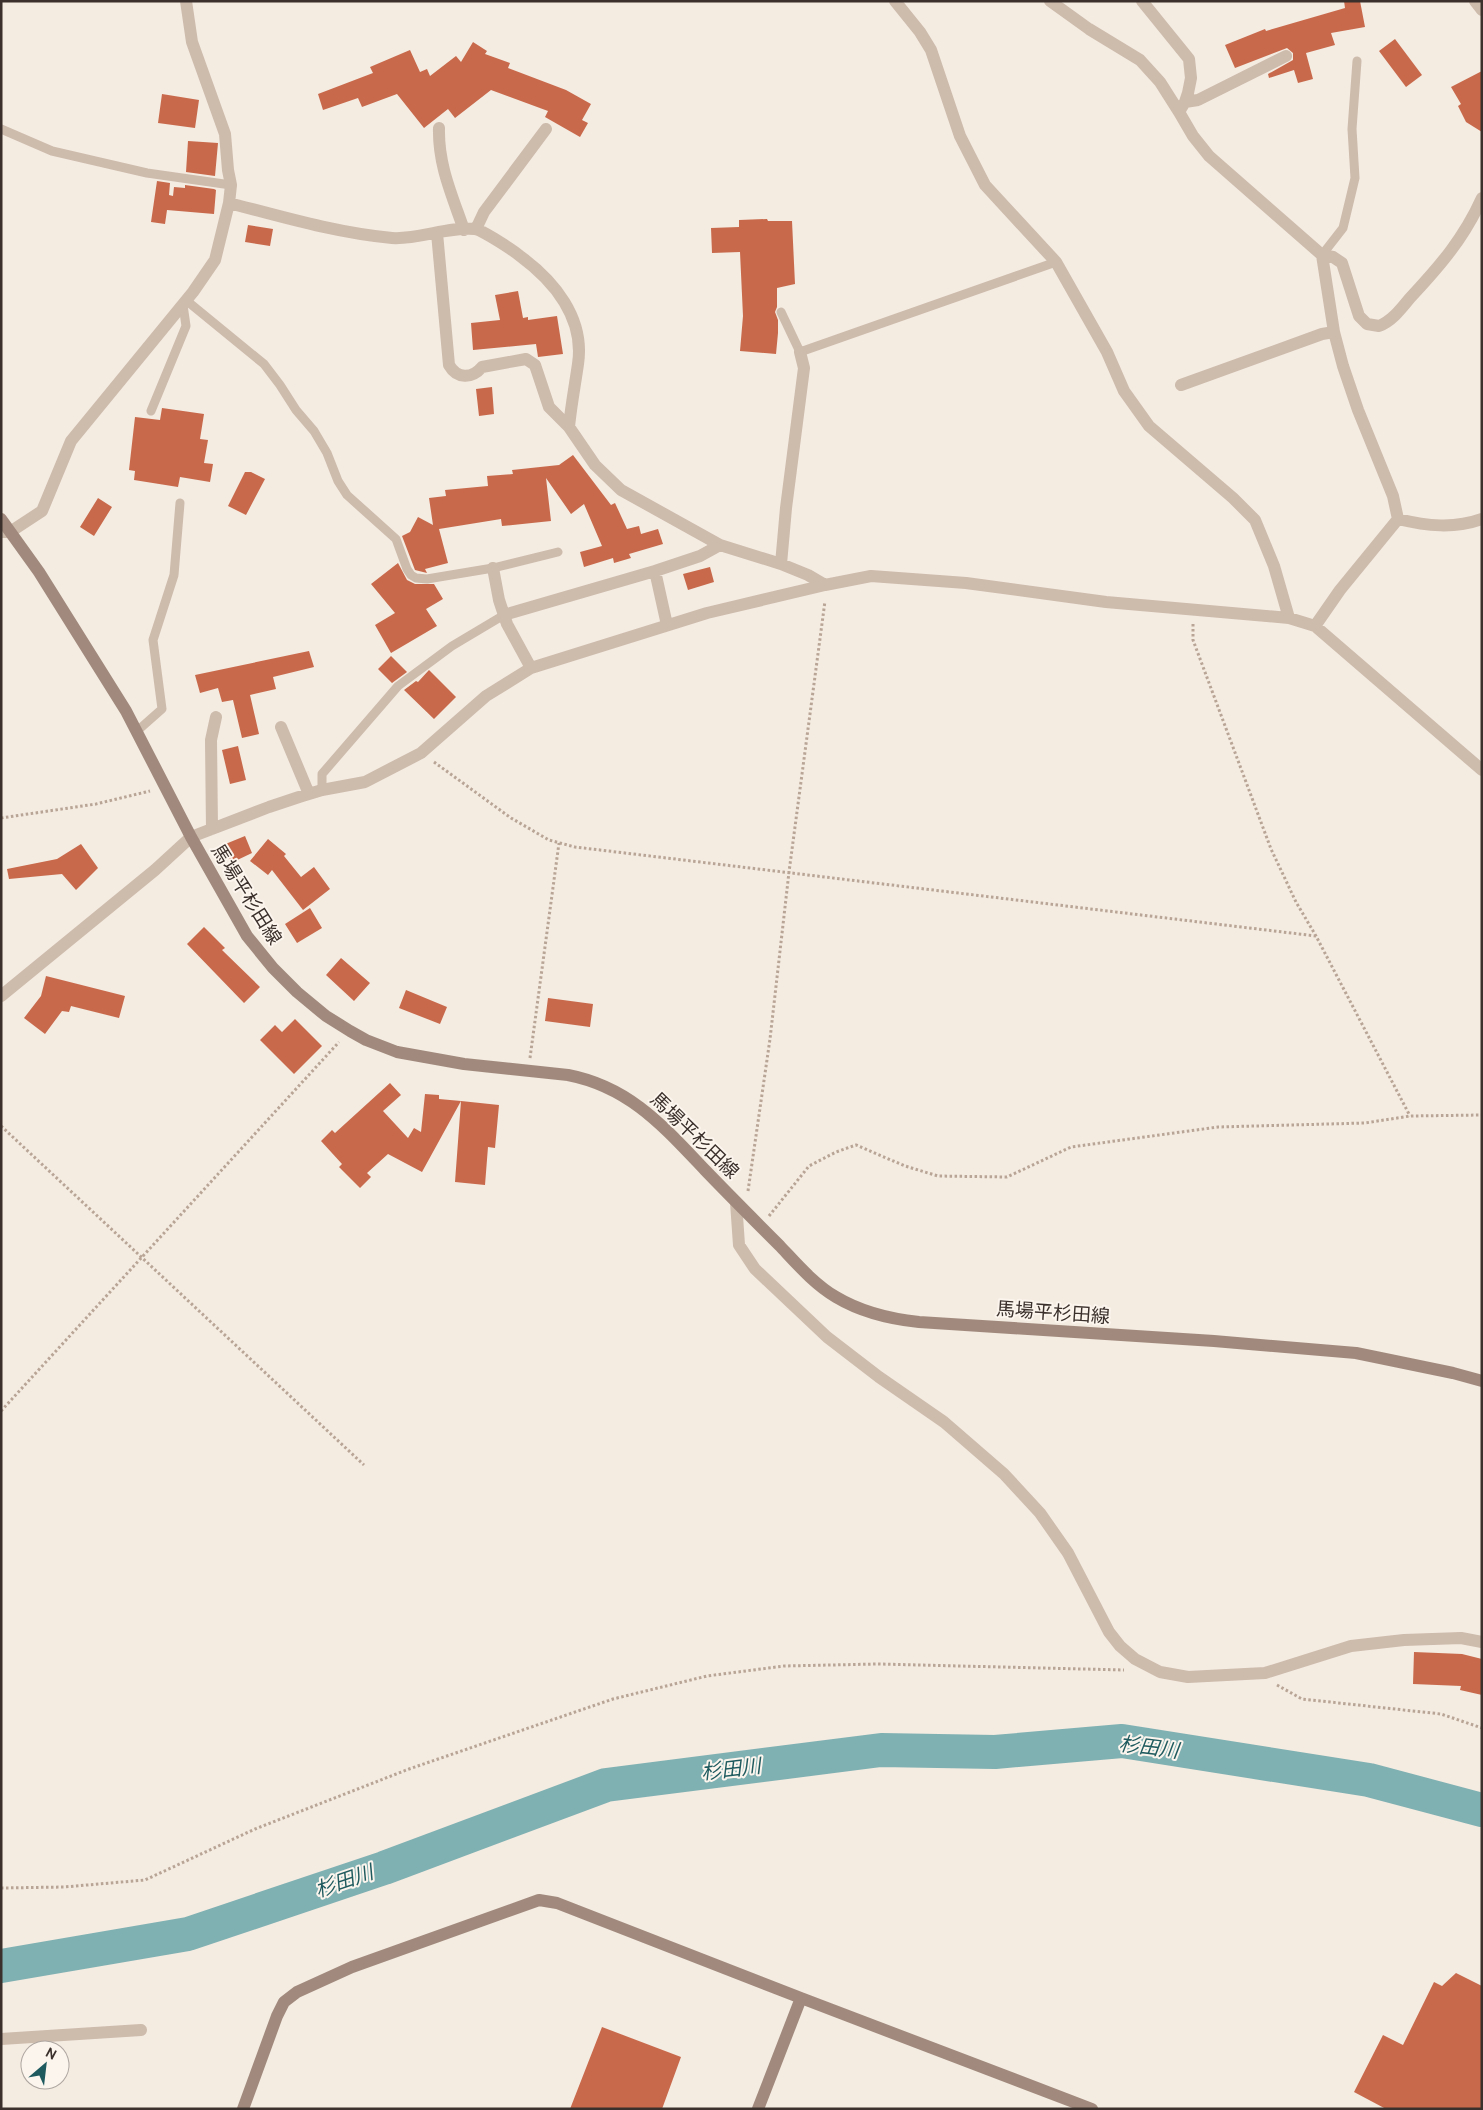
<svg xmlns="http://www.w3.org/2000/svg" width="1483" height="2110" font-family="Cabin,'Noto Sans JP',sans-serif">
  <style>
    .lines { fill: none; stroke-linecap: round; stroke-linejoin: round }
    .river { stroke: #7fb0b2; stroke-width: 34 }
    .building { fill: #c8694b }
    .path { stroke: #b9a596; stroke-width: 3; stroke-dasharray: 2.5 2.5; stroke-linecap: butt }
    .lane { stroke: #cdbbac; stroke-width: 9 }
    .street { stroke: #cdbbac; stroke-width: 12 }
    .secondary { stroke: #a18a7d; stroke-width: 12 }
    .labels { text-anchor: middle; stroke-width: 4; stroke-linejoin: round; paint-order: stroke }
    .street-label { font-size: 19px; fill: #3b302b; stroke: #fbf5ee }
    .water-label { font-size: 20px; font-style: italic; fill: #1f5a5e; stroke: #fbf5ee }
  </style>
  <rect width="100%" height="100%" fill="#f4ebe1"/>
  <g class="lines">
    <path class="river" d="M1,1966l187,-32 196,-66 222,-83 275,-35 114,2 127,-11 247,39 113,30"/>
  </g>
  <path class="building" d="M1344,1h16l5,26 -34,6 4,12 -29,8 7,26 -15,4 -4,-13 -25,8 -1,-4 25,-14v-7l-6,-5 -52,20 -10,-23 40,-16 1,2 79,-23z
    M1395,39l27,36 -16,12 -27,-36z
    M473,42l14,9 -2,3 25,9 -2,5 58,22 25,14 -9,16 6,3 -8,14 -35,-20 3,-6 -57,-21 -36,28 -7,-9 -24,19 -27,-34 -35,13 -4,-9 -35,12 -5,-16 55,-21 -3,-6 40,-17 10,22 7,-3 3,7 26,-20 5,6z
    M1482,71v61l-16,-10 -8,-16 3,-2 -10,-17z
    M162,94l37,6 -4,28 -37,-5z
    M188,141l30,2 -3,33 -29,-4z
    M157,181l13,2 -1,12 4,1 1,-9 11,1v-3l29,4 2,1 -2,24 -47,-4 -2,14 -14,-2z
    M767,219l1,2h24l3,63 -18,4v19l-2,5 3,8v13l-2,21 -36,-3 3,-35 -3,-64 -28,1 -1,-25 28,-1v-7z
    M248,225l25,4 -3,17 -25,-4z
    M518,291l5,27 5,-1v3l29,-4 6,38 -25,3 -2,-13 -63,6 -2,-27 29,-3 -5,-25z
    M492,387l2,27 -15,2 -3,-27z
    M162,408l42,6 -4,25 8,1 -4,23 9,1 -3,18 -30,-5 -2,10 -44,-7 1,-9 -6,-1 6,-53 25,3z
    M573,455l38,50 4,-2 12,26 12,-3 2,8 17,-5 5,15 -34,10 2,4 -17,5 -1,-5 -29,9 -4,-15 22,-6 -18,-42 -13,10 -25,-36 5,43 -49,5 -1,-7 -62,10 9,34 -23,6 2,4 -12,-3 -13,-34 8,-4 8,-15 15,8 -4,-27 17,-2 -1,-6 43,-4 -1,-10 26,-2 -1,-4 47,-5z
    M245,472h6l14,7 -19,36 -18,-9z
    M98,498l14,9 -18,29 -14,-9z
    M398,563l9,17 8,4h19l9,15 -17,10 11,17 -46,27 -16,-28 20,-12 -24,-29z
    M710,567l4,15 -26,8 -5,-16z
    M309,651l5,16 -41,10 3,12 -26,6 9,39 -17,4 -9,-38 -11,2 -4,-14 -18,5 -5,-18z
    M391,656l16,16 -15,11 -14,-14z
    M429,670l27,27 -22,22 -30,-29 12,-9 2,1z
    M238,746l8,34 -16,4 -8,-34z
    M245,836l7,17 -21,10 -8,-18z
    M268,839l18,15 -2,2 17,21 13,-10 16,22 -27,21 -31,-40 -4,5 -18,-14z
    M81,844l17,24 -22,22 -14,-16 -53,5 -2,-10 50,-10z
    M310,908l12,20 -25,15 -12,-19z
    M204,927l21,21 -3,2 38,37 -16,16 -57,-59z
    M341,958l29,25 -16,18 -28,-26z
    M46,976l79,20 -6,22 -48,-12 -2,6 -7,-1 -17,23 -21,-16 17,-22z
    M406,990l41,17 -7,17 -41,-16z
    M548,998l45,6 -3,23 -45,-6z
    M295,1019l27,27 -28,28 -34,-34 15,-15 7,7z
    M390,1083l11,12 -18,16 25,27 6,-10 7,4 4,-38 14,1v4l22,2 -39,71 -34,-18 -21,19 4,4 -11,11 -21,-21 3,-3 -21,-23 11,-11 3,3z
    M461,1101l38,4 -4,43 -7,-1 -3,38 -30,-3z
    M1414,1652l48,2 20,5v36l-22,-5 1,-4 -48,-2z
    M1456,1973l26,13v123h-96l-32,-17 29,-57 20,10 31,-63 8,4z
    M602,2027l79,30 -19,52h-92z"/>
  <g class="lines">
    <path class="path" d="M1193,624v16l78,209 25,53 20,34 94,180
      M434,762l77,56 38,22 26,7 741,89
      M1,818l95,-14 54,-13
      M530,1058l29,-215
      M1,1126l363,339
      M748,1191l22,-152 19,-167 36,-271
      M769,1216l40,-50 27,-14 20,-7 49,21 33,10 69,1 64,-30 147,-20 147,-4 45,-7 72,-1
      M1,1411l338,-369
      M1277,1685l25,14 139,15 41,14
      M1,1888l63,-1 81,-7 110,-51 154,-60 204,-70 94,-23 77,-10 94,-2 246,6"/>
    <path class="lane" d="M1,129l51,22 95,22 84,12
      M1322,255l21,-27 12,-50 -3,-49 5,-68
      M187,301l77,63 16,21 16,25 18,21 13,22 11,28 9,14 49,44 11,30 4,6 5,3 11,1 66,-11 65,-16
      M781,312l19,40 256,-90
      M151,411l35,-85 -3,-21
      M136,732l26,-23 -9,-69 21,-65 6,-72
      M322,790v-16l76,-88 54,-40 52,-31"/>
    <path class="street" d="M186,1l6,41 33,92 3,36 3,15 -2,18c54,14 108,30 163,35 25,2 58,-12 83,-9 7,1 38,21 45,27 34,25 65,62 58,108 -3,21 -7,42 -9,63l26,38 26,25 99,55 61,19 27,11 17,10
      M895,1l25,31 11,18 29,86 25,49 71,77 51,90 17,39 25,35 84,72 22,22 19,46 15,52
      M1050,1l39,28 51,31 20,22 19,30
      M1142,1l47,58 2,19 -3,15 -3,9 -6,10 14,24 16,20 113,99 12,77 9,34 15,44 35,86 5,23
      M1475,1l7,9
      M1185,102l13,-2 88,-44
      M439,128c-1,37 13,67 25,102
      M476,229l8,-17 62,-83
      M437,233l12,132c8,14 23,14 33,2l44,-8 9,6 14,42 20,20
      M1322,255l11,2 9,6 17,53 8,8 12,2c13,-5 22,-17 31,-28 30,-32 54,-60 72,-100
      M1181,385l141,-51 12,-2
      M1,532h9l32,-21 29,-70 122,-149 22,-32 14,-57
      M781,564l5,-56 18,-140 -4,-16
      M493,568l6,32 8,24 24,44
      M655,571l12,54
      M504,615l151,-44 45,-15 20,-11
      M1315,626l25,-36 58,-71c29,7 56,10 84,0
      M281,727l28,67
      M212,829l-1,-89 5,-23
      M1,996l154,-126 36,-33 78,-30 30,-10 23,-7 43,-8 56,-29 65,-57 45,-28 176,-55 118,-28 46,-9 95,7 140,19 183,16 26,8 167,144
      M736,1202l3,43 16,24 72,68 52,40 65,45 60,52 36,39 28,40 41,79 11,14 15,13 25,13 28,5 77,-4 86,-27 53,-6 57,-2 21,4
      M1,2039l140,-9"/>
    <path class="secondary" d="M1,519l38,53 87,139 65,126 56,99 26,32 24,24 29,24 24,15 16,9 31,12 67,12 104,11c62,12 96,52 137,95 25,26 50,51 75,76 17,18 34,38 56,51 25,15 54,22 83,25l295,19 142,12 97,20 29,8
      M243,2109l34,-93 7,-14 13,-10 55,-25 187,-67 18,3 244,95
      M758,2109l43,-111 291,111"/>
  </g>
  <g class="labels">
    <g class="street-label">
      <text transform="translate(247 894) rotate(58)" y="7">馬場平杉田線</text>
      <text transform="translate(695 1135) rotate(44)" y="7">馬場平杉田線</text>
      <text transform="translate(1053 1312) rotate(4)" y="7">馬場平杉田線</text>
    </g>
    <g class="water-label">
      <text transform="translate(1149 1747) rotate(7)" y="7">杉田川</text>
      <text transform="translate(731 1769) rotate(-7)" y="7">杉田川</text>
      <text transform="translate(344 1881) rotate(-19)" y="7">杉田川</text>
    </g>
  </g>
  <rect width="1483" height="2110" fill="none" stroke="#3b302b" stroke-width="5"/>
  <g transform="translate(45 2065) rotate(28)"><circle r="24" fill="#fbf5ee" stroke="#aea6a0"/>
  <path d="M0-4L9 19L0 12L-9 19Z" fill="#1f5a5e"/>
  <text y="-8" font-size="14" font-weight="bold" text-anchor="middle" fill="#3b302b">N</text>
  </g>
</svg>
